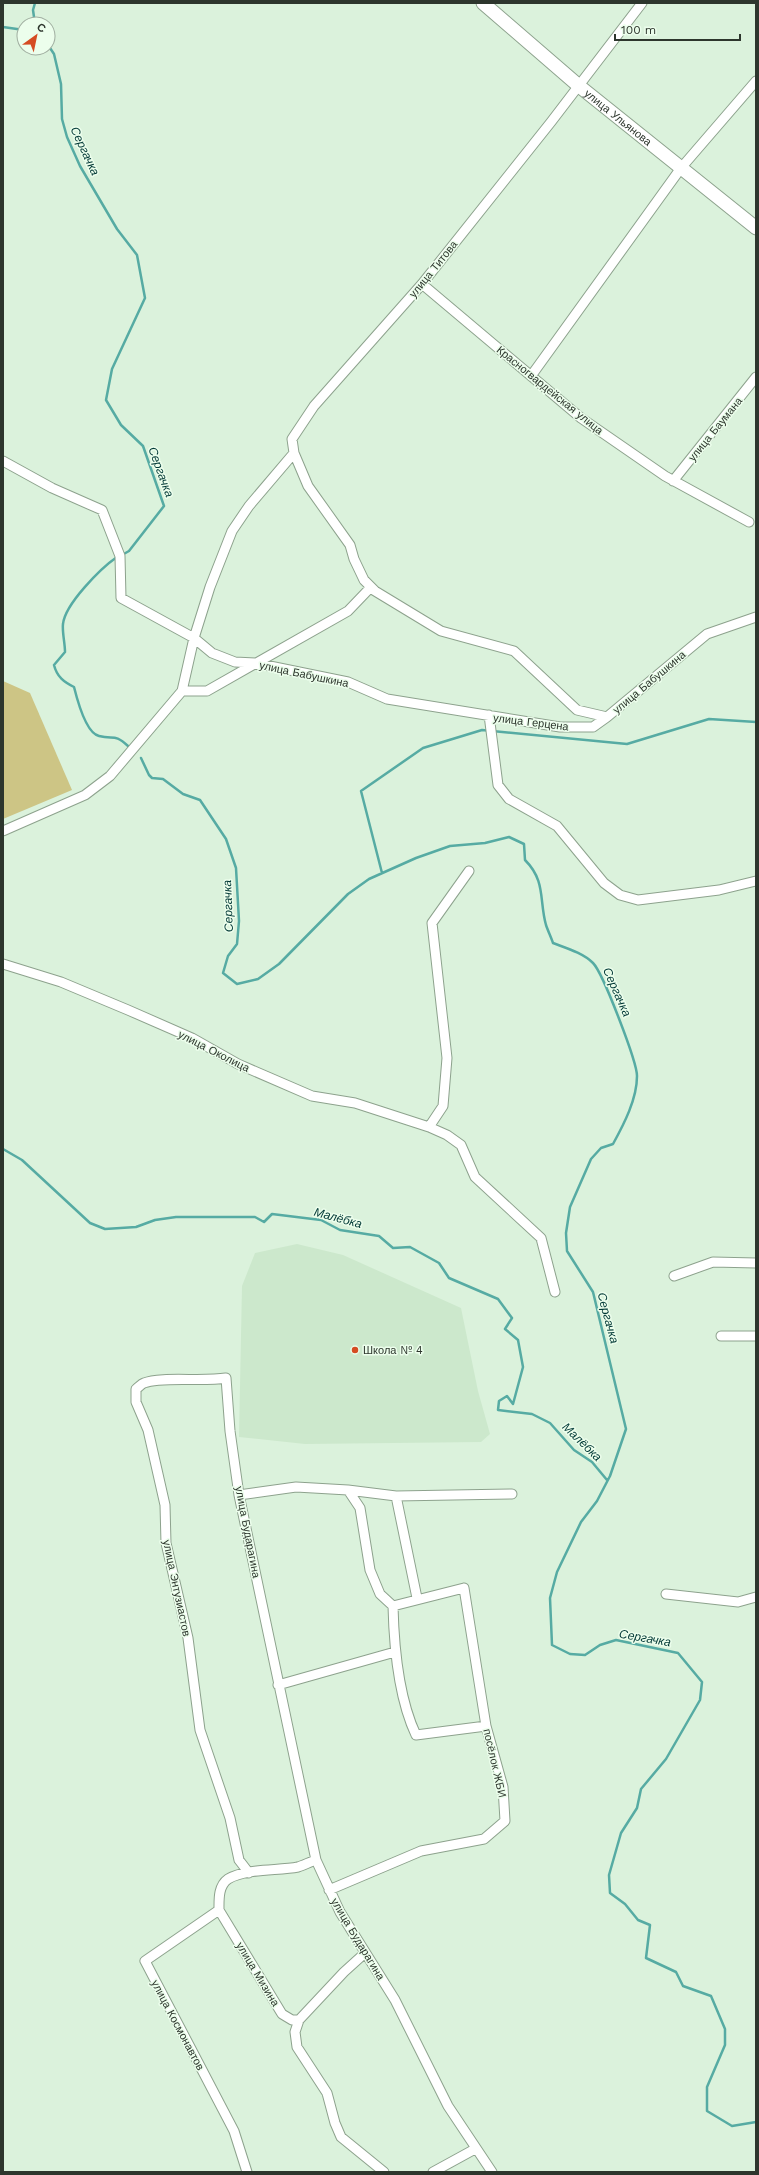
<svg xmlns="http://www.w3.org/2000/svg" width="759" height="2175" font-family="'Work Sans',sans-serif">
  <style>
    .built { fill: #cce8cc }
    .green { fill: #cdc585 }
    .lines { fill: none; stroke-linecap: round; stroke-linejoin: round }
    .stream { stroke: #56aba3; stroke-width: 2.5 }
    .street-casing { stroke: #8da28d; stroke-width: 11 }
    .secondary-casing { stroke: #8da28d; stroke-width: 15 }
    .street { stroke: #fff; stroke-width: 9 }
    .secondary { stroke: #fff; stroke-width: 13 }
    .poi-dot { fill: #d54c23; stroke: #ecfeec; stroke-width: 1.5 }
    .labels { text-anchor: middle; stroke-width: 3; stroke-linejoin: round; paint-order: stroke }
    .street-label { font-size: 11px; fill: #2d362d; stroke: #ecfeec }
    .poi-label { font-size: 11px; fill: #2d362d; stroke: #ecfeec; text-anchor: start }
    .water-label { font-size: 12px; font-style: italic; fill: #003835; stroke: #ecfeec }
  </style>
  <rect width="100%" height="100%" fill="#dbf2dc"/>
  <path class="built" d="M297,1244l46,11 118,53 17,83 12,43 -9,8 -176,2 -66,-7 3,-151 13,-33z"/>
  <path class="green" d="M3,681l27,12 42,97 -69,29z"/>
  <g class="lines">
    <path class="stream" d="M35,3l-2,7 2,14
      M3,27l21,3
      M48,45l6,9 7,30 1,35 5,18 13,29 37,63 20,26 8,43 -33,71 -6,31 15,25 22,21 21,60 -35,45 -7,4
      M117,557c-16,11 -52,47 -54,67 -1,8 2,19 2,28l-11,13c3,12 10,17 20,22 3,12 12,46 25,49 15,4 15,-3 29,10
      M141,758l8,17 3,3 11,1 20,15 17,6 26,39 10,29 3,53 -2,23 -9,12 -5,17 14,11 21,-5 21,-15 69,-70 21,-15 47,-21 34,-12 35,-3 24,-6 15,7 1,16c21,21 14,40 21,65 2,6 5,12 7,18 13,5 30,10 40,20 10,10 44,99 44,113 0,23 -13,48 -24,68l-12,4 -10,11 -21,48 -4,26 1,18 26,41 33,137 -16,47 -13,25 -16,21 -24,50 -7,26 2,47 18,9 15,1 15,-10 16,-5 62,13 24,29 -2,18 -34,59 -25,30 -4,19 -16,25 -12,42 1,18 15,11 13,16 12,5 -4,33 30,14 7,14 28,10 14,33v16l-18,42v24l25,15 24,-4
      M382,873l-21,-82 62,-43 59,-18 145,14 82,-25 47,3
      M3,1149l19,11 68,63 15,6 31,-2 19,-7 21,-3h79l9,5 8,-8 49,6 19,10 39,6 14,12 17,-1 29,16 10,15 49,21 14,19 -7,11 13,11 5,27 -10,37 -6,-8 -8,5 -1,9 34,4 18,9 24,27 18,12 15,18"/>
    <g class="street-casing">
      <path id="street" d="M642,3l-91,119 -129,162 -108,122 -22,33 2,14 14,33 42,59 4,14 10,21 11,11 66,40 73,20 63,59 30,7 100,-83 49,-17
        M422,284l159,134 84,58 84,46
        M531,376l150,-208 75,-87
        M3,461l49,27 50,22 18,46 1,42 73,40 18,15 23,9 20,1 93,19 39,17 173,28h33l14,-10
        M673,481l83,-104
        M182,691h25l141,-80 23,-24
        M489,715l9,70 11,14 48,27 47,57 16,12 18,5 81,-10 37,-9
        M3,831l82,-36 25,-19 72,-85 12,-53 16,-51 22,-56 17,-25 45,-53
        M3,964l58,18 67,28 64,28 46,26 74,32 43,7 74,24 18,8 14,10 14,32 66,61 14,54
        M429,1127l14,-21 4,-48 -15,-135 37,-52
        M674,1276l39,-14 43,1
        M721,1336h35
        M348,1490l48,6 21,102
        M239,1495l57,-8 52,3 12,18 10,62 10,24 13,12
        M396,1496l116,-2
        M666,1594l72,8 18,-5
        M278,1685l117,-33
        M316,1860c-6,2 -12,5 -18,7 -20,4 -51,1 -70,12 -10,7 -9,21 -9,31l63,104 10,6h7l-4,12 2,15 30,46 8,30 6,14 43,35
        M249,1873l-10,-13 -9,-42 -30,-88 -12,-92 -22,-95 -1,-38 -17,-75 -12,-28v-13c3,-2 5,-5 8,-6 17,-7 59,-1 82,-5l4,53 9,64 77,365 24,52 55,88 53,106 44,66
        M329,1890l92,-39 63,-12 21,-18 -2,-34 -17,-61 -22,-138 -71,18c1,42 5,91 23,129l70,-9
        M219,1910l-74,51 89,170 13,41
        M299,2020l45,-48 21,-19
        M433,2172l42,-23"/>
    </g>
    <g class="secondary-casing">
      <g id="secondary">
        <path id="s1" d="M483,3l96,83 177,142"/>
      </g>
    </g>
    <use href="#street" class="street"/>
    <use href="#secondary" class="secondary"/>
  </g>
  <circle class="poi-dot" cx="355" cy="1350" r="4"/>
  <g class="labels">
    <g class="street-label">
      <text dy="4" stroke="none"><textPath href="#s1" startOffset="177">улица Ульянова</textPath></text>
      <text transform="translate(433 269) rotate(-51)" y="4">улица Титова</text>
      <text transform="translate(550 390) rotate(39)" y="4">Красногвардейская улица</text>
      <text transform="translate(715 429) rotate(-51)" y="4">улица Баумана</text>
      <text transform="translate(304 674) rotate(12)" y="4">улица Бабушкина</text>
      <text transform="translate(649 682) rotate(-40)" y="4">улица Бабушкина</text>
      <text transform="translate(531 722) rotate(7)" y="4">улица Герцена</text>
      <text transform="translate(214 1051) rotate(27)" y="4">улица Околица</text>
      <text transform="translate(248 1532) rotate(79)" y="4">улица Бударагина</text>
      <text transform="translate(177 1588) rotate(78)" y="4">улица Энтузиастов</text>
      <text transform="translate(495 1763) rotate(77)" y="4">посёлок ЖБИ</text>
      <text transform="translate(358 1939) rotate(59)" y="4">улица Бударагина</text>
      <text transform="translate(258 1974) rotate(59)" y="4">улица Мизина</text>
      <text transform="translate(178 2025) rotate(62)" y="4">улица Космонавтов</text>
    </g>
    <g class="poi-label">
      <text x="363" y="1354">Школа № 4</text>
    </g>
    <g class="water-label">
      <text transform="translate(85 151) rotate(65)" y="4">Сергачка</text>
      <text transform="translate(161 472) rotate(70)" y="4">Сергачка</text>
      <text transform="translate(228 906) rotate(-92)" y="4">Сергачка</text>
      <text transform="translate(617 992) rotate(66)" y="4">Сергачка</text>
      <text transform="translate(338 1218) rotate(15)" y="4">Малёбка</text>
      <text transform="translate(608 1318) rotate(75)" y="4">Сергачка</text>
      <text transform="translate(582 1442) rotate(44)" y="4">Малёбка</text>
      <text transform="translate(645 1638) rotate(10)" y="4">Сергачка</text>
    </g>
  </g>
  <rect width="759" height="2175" fill="none" stroke="#2d362d" stroke-width="8"/>
  <g transform="translate(36 36) rotate(33)"><circle r="19" fill="#ecfeec" stroke="#a0aea0"/>
  <path d="M0-3L7 15L0 10L-7 15Z" fill="#d54c23"/>
  <text y="-6" font-size="11" font-weight="bold" text-anchor="middle" fill="#2d362d">С</text>
  </g>
  <path d="M615 34v6h125v-6" fill="none" stroke="#2d362d" stroke-width="2"/>
  <text x="621" y="34" font-size="12" fill="#2d362d" stroke="#ecfeec" stroke-width="3" paint-order="stroke">100 m</text>
</svg>
